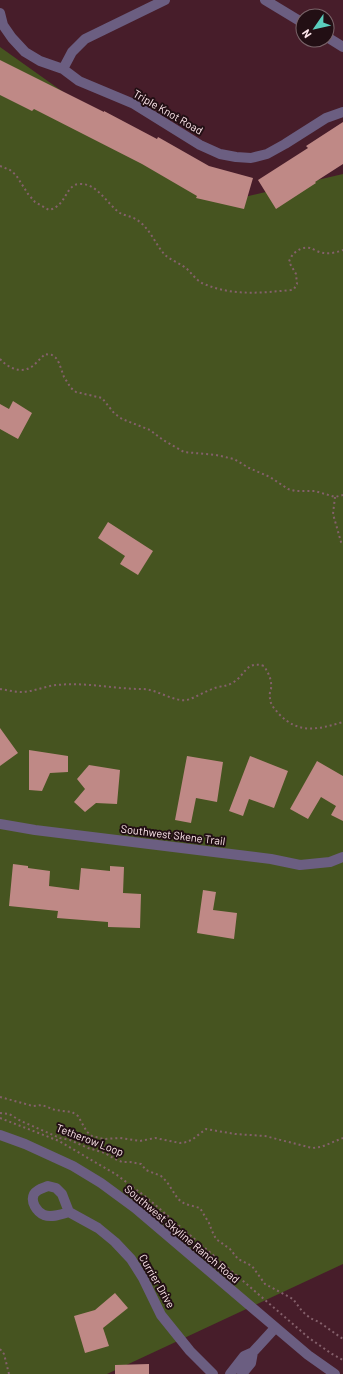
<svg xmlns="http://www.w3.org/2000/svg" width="343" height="1374" font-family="Barlow,sans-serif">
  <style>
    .green { fill: #465420 }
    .building { fill: #bf8986 }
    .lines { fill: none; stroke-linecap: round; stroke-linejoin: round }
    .path { stroke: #84606b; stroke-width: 2; stroke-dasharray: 2 3; stroke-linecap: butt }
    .minor { stroke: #6b5e81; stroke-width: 10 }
    .tertiary { stroke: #6b5e81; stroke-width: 10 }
    .labels { text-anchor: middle; stroke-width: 4; stroke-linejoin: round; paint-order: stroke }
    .street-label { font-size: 11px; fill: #fde6eb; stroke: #220f14 }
  </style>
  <rect width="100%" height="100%" fill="#471d2a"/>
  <path class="green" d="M0,47l219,156 124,-29v1090l-236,110h-107z"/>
  <path class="building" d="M0,60l104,52v-1l53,28 1,-2 51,29 44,12 -9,31 -48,-11 1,-2 -55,-32 -108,-55 -2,2 -32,-16z
    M343,122v42l-28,18 1,1 -40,26 -18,-29 50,-32 -2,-2z
    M13,401l19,12 -14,26 -18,-10v-25l9,5z
    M108,522l45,29 -15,24 -18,-11 5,-8 -27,-18z
    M0,728l18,25 -18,13z
    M29,750l39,6v16l-18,1 -8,18 -13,-1z
    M187,756l36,6 -6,40 -21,-4 -5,25 -16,-3z
    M250,756l38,15 -14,37 -25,-9 -6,17 -14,-5z
    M317,761l26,15v45l-12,-6 5,-9 -15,-9 -13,22 -18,-10z
    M89,765l31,5 -3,34 -21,-1 -11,9 -11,-10 11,-13 -8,-10z
    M13,864l15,2v2l22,3 -1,15 30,4 2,-22 29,3v-5l14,1 -1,26 18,1 -1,34 -32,-1v-5l-51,-4 1,-7 -49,-5z
    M203,890l13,2 -3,18 24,3 -3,26 -37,-6z
    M115,1293l13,15 -25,20 6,18 -24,7 -11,-37 21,-6z
    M149,1364v10h-34v-9z"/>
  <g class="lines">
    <path class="path" d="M0,166l10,4 6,5 12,19 7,8 14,8c18,-4 16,-26 31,-26 17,-1 27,20 40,29 5,3 12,3 17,7 13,8 18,24 28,35 7,6 17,9 23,15 5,5 9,11 16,14 29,12 56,9 87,6l3,-1 3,-5 -1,-10 -7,-12c2,-8 11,-16 21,-14 4,1 9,5 14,5 6,1 14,-1 19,-3
      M0,359c10,11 25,16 36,4 3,-3 6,-6 9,-9l7,1 4,3 3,5 5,14 7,11 5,4 26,6 12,15 8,6 28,11 13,10 21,12 32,3 18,4 15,9 21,9 18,12 7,2h20l20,6 8,-2
      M335,497l-2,17 8,28 2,1
      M0,689c7,1 14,3 21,3 12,0 24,-6 36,-7 29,-3 57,4 85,4 15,0 31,13 45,11 10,-3 20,-10 31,-13 5,-1 9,-1 14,-4 14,-7 13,-23 32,-17 5,8 8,14 7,23 -1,3 -2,7 -1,9 0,7 5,11 9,16 20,21 40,15 64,8
      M0,1097l33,9 9,-1 13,5 17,2 6,4 9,16 5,4 12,3 16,-1 20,3 15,-3 25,5 7,-1 6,-3 13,-10 29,5 30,2 47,12 9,-1 22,-9
      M0,1113l9,1 12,7 39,17 10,2 18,8 17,5 8,5 9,4h8l11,2 5,6 15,6 6,6 11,17 7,5 15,4 9,15 3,8 4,8 14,10 8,10 14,7 13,18 28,15 9,12 8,7 9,4 24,17
      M0,1118l59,23 58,34 29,22 163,141 23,16 11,6
      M0,1349l4,5 5,20"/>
    <path class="minor" d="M265,0l38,23
      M0,13l3,12 9,13 13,14 15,9 23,8 16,12 55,23 66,41 20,9 16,3 15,1 16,-4 18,-10 41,-26 17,-6
      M327,37l16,10
      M63,69l9,-17 13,-13 80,-39
      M0,824l35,6 236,29 29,6 30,-3 13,-5
      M69,1212c-7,2 -17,6 -25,3 -7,-3 -14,-13 -10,-21 3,-5 9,-6 14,-8l8,2 6,6 7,18 29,16 17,14 16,17 12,19 18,37 29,36 23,23
      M230,1374l14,-18 9,-4 22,-24
      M242,1374l9,-11 2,-11"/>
    <path class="tertiary" d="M0,1135l25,9 48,22 28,17 34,25 173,147 27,19"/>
  </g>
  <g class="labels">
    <g class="street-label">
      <text transform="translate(168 112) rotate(30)" y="4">Triple Knot Road</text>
      <text transform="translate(173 835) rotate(7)" y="4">Southwest Skene Trail</text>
      <text transform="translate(90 1140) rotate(21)" y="4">Tetherow Loop</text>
      <text transform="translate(182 1234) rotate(40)" y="4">Southwest Skyline Ranch Road</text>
      <text transform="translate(157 1281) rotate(60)" y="4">Currier Drive</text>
    </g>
  </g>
  <g transform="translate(315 28) rotate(236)"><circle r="19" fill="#220f14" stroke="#7a656a"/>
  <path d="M0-3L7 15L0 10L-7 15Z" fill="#5acebd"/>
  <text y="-6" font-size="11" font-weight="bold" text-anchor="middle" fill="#fde6eb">N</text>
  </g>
</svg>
